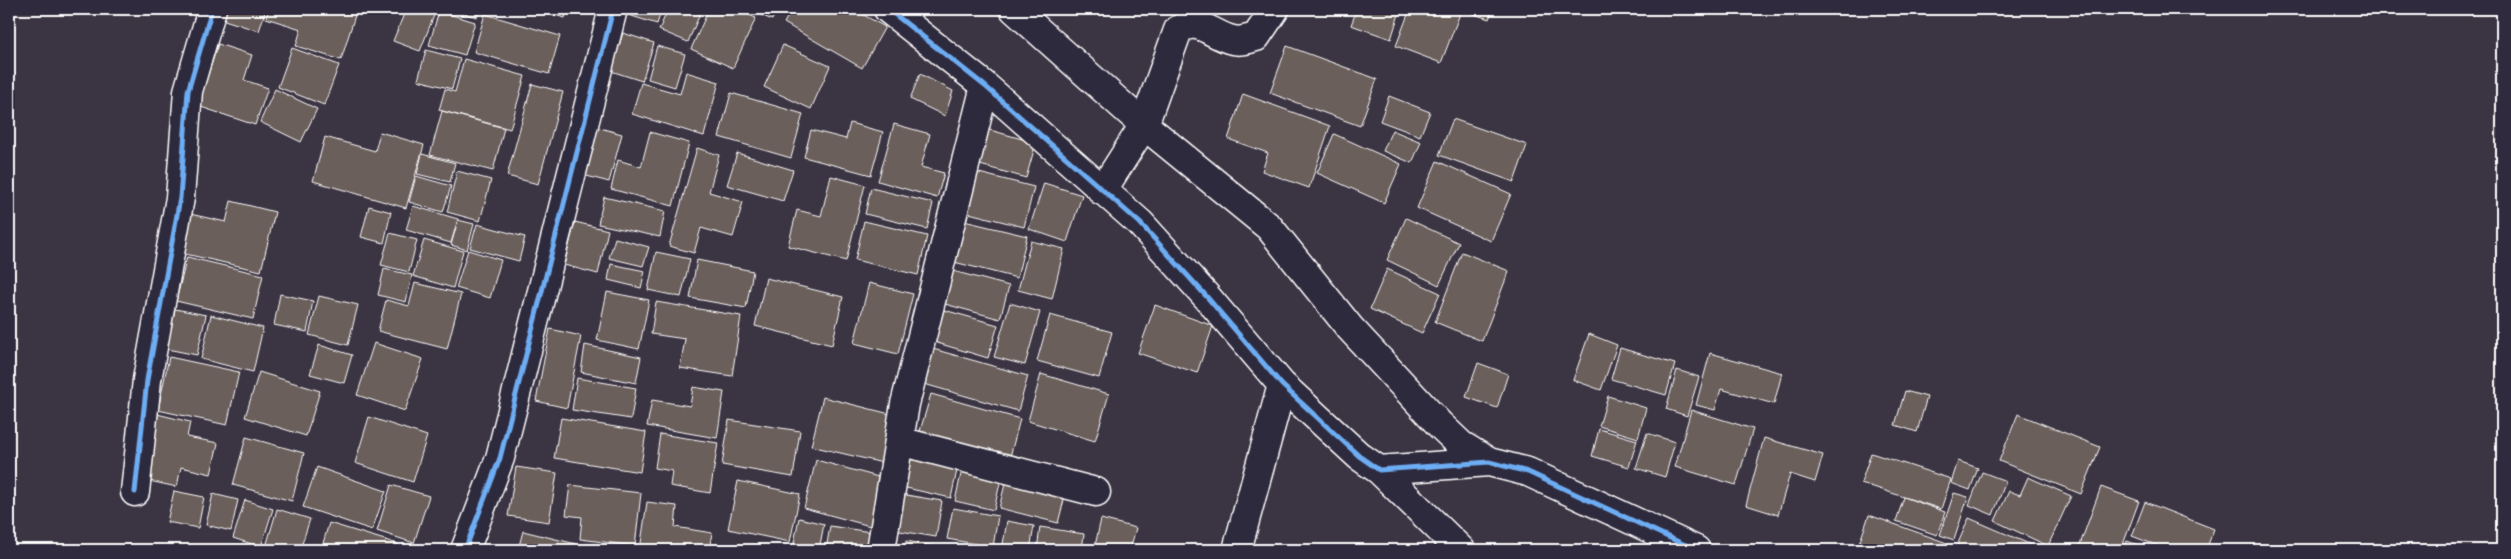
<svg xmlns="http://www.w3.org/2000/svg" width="2511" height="559" font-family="Pangolin,sans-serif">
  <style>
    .building { fill: #6b5e5a; stroke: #fff }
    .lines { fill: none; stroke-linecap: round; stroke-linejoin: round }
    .minor-casing { stroke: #fff; stroke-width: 31 }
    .minor { stroke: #2f2a3d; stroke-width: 28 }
    .cycleway-casing { stroke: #2f2a3d; stroke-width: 8 }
    .cycleway { stroke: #6dadf4; stroke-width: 5 }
  </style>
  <rect width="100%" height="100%" fill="#3b3443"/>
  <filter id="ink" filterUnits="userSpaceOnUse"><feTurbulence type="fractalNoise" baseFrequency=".02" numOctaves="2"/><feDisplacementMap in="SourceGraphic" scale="10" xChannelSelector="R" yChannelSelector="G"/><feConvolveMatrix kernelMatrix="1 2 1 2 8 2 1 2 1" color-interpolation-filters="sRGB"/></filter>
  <g filter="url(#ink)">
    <path class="building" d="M221,9h45l-7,22 -41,-13z
      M269,9h88l-16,51 -45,-14 5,-17 -35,-11z
      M406,9h19l10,4 -15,38 -27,-10z
      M449,9h31l-3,8z
      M534,9h34l-3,9z
      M624,9h38l-5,15 -35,-11z
      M668,9h34l-14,33 -29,-12z
      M709,9h26l21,9 -23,50 -42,-19z
      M748,9h29l-5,11z
      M792,9h61l32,18 -23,41 -78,-45z
      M1357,9h36l7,2 -9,28 -40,-14z
      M1410,9l51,2 -20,52 -45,-17z
      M1459,9h34l-4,10z
      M439,11l36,11 -10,33 -36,-10z
      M485,14l75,22 -11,38 -75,-22z
      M623,33l31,10 -12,38 -31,-10z
      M218,44l34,11 -8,25 24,8 -13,37 -57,-19z
      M783,45l47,21 -19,43 -47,-22z
      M657,46l28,8 -10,33 -27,-8z
      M1287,46l90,33 -17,47 -90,-33z
      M292,48l47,17 -15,40 -46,-18z
      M426,50l34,9 -8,30 -34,-9z
      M464,59l61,17 -15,53 -71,-19 6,-21 10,3z
      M686,72l33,10 -15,54 -72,-22 9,-31 39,11z
      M920,74l33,17 -8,25 -35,-17z
      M532,84l31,8 -25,92 -31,-8z
      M275,89l42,20 -16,33 -41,-20z
      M731,93l72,21 -12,44 -72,-21z
      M1243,94l87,32 -21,62 -47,-17 6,-18 -40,-14z
      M1389,96l41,16 -10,24 -40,-15z
      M442,111l62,17 -11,43 -63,-16z
      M1453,119l74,26 -13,37 -75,-27z
      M850,123l33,9 -12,43 -67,-18 7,-27 35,9z
      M894,124l36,10 -9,33 23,6 -7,25 -59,-17z
      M596,127l26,7 -13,48 -26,-7z
      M983,128l53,15 -10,35 -53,-15z
      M1392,130l29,12 -9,21 -29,-12z
      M380,132l44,13 -18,63 -93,-27 12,-44 50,14z
      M650,132l39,11 -16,63 -62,-17 7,-29 23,7z
      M1334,134l67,30 -17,39 -67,-30z
      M697,148l22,7 -10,37 34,10 -10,35 -32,-9 -7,25 -25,-7z
      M737,153l56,17 -10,31 -56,-16z
      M422,154l33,9 -5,19 -33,-8z
      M1437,161l74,33 -20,47 -74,-33z
      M457,171l34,9 -11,41 -33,-9z
      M975,172l59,15 -10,40 -59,-15z
      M416,176l35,10 -8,26 -34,-10z
      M831,176l34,9 -19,76 -58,-15 9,-36 24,6z
      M1044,183l38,12 -15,47 -38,-13z
      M871,188l62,15 -6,26 -62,-15z
      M604,197l61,14 -5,26 -62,-13z
      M231,201l44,11 -14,59 -80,-18 9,-39 36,8z
      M369,206l22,6 -7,31 -23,-6z
      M413,206l45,13 -7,24 -45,-13z
      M1406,218l53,25 -20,42 -52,-25z
      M458,220l16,4 -7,26 -16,-5z
      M864,221l63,15 -9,39 -63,-15z
      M964,221l63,15 -10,42 -63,-16z
      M575,222l33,8 -10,44 -34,-9z
      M477,224l48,13 -6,24 -49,-13z
      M390,233l27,7 -8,32 -28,-7z
      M615,238l34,9 -6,19 -34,-8z
      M424,240l39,11 -10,37 -40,-12z
      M1031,241l33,8 -12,50 -34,-9z
      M468,250l33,10 -11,38 -34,-10z
      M656,252l34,7 -9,38 -33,-7z
      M1462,252l47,19 -27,70 -47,-19z
      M187,257l76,18 -10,44 -77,-18z
      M697,260l56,11 -7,37 -56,-10z
      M611,264l34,7 -4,17 -33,-8z
      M384,269l28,6 -6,27 -28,-7z
      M1387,269l53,24 -18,40 -52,-24z
      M949,270l60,16 -9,33 -59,-16z
      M766,278l77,19 -11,48 -77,-19z
      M415,283l46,11 -14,55 -69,-18 8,-31 23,6z
      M869,283l44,11 -15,60 -44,-11z
      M607,292l42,8 -10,49 -42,-9z
      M280,294l33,7 -6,31 -33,-7z
      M319,296l39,9 -10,40 -39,-10z
      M656,302l85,14 -9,60 -52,-8 5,-29 -34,-5z
      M1010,303l30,9 -15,53 -31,-8z
      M1155,305l58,21 -16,47 -59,-20z
      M165,307l41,8 -9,40 -40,-8z
      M944,310l54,15 -10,33 -54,-16z
      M211,315l52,13 -10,44 -52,-13z
      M1050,315l62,17 -13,46 -62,-17z
      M550,329l31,7 -14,72 -31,-7z
      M1589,334l28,11 -16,45 -28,-10z
      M374,343l49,16 -18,52 -48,-16z
      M319,345l33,10 -8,28 -34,-9z
      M585,345l56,12 -5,26 -55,-11z
      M1620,348l55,16 -9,31 -55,-16z
      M933,349l95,27 -10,35 -94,-27z
      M1710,353l72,20 -8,31 -53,-15 -6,21 -19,-5z
      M169,357l70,15 -12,53 -69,-15z
      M1478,363l30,11 -11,34 -31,-11z
      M1677,370l22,7 -12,39 -21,-7z
      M259,372l61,19 -14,45 -61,-19z
      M1041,374l68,20 -14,47 -67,-20z
      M577,378l59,10 -5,31 -59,-9z
      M693,387l31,5 -7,46 -70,-12 5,-26 38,6z
      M1905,391l22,6 -10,35 -22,-7z
      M931,394l89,25 -10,38 -90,-26z
      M1608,396l38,12 -8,30 -39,-12z
      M823,397l71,18 -11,48 -72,-17z
      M1691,410l62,19 -17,56 -61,-18z
      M153,413l37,9 -3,15 31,6 -7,31 -30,-7 -4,20 -37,-8z
      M2018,414l82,33 -19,47 -82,-33z
      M369,417l58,19 -14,46 -58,-19z
      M561,418l85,14 -6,40 -86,-14z
      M729,420l71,11 -7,46 -71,-12z
      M1599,429l38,11 -8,27 -37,-11z
      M1647,433l28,9 -10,35 -29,-9z
      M660,434l58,9 -8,50 -40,-7 2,-15 -17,-3z
      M246,437l58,16 -12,48 -59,-16z
      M1764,438l59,17 -8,27 -25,-8 -12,41 -32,-10z
      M909,451l50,10 -8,37 -49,-11z
      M1871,453l80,26 -10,30 -80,-26z
      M816,460l66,18 -12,48 -66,-18z
      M1958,461l20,7 -8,22 -19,-7z
      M963,465l39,9 -8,36 -39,-9z
      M317,467l69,24 -14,39 -69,-23z
      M516,467l41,6 -8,49 -41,-6z
      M1982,472l24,9 -13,34 -24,-10z
      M1007,476l59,16 -8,31 -59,-15z
      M2028,477l43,19 -23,50 -53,-25 14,-30 11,4z
      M738,481l62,13 -10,48 -62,-13z
      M391,485l38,11 -15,47 -37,-12z
      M570,485l71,8 -6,53 -55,-7 2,-22 -16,-2z
      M2101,487l38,14 -18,49h-43z
      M174,491l30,6 -6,31 -31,-6z
      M1954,493l14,4 -14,43 -14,-5z
      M213,494l25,6 -7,31 -25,-6z
      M900,494l42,7 -6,36 -42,-7z
      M1904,497l41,15 -8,23 -41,-14z
      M245,500l28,9 -12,38 -28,-9z
      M647,502l30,4 -2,21 37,6 -3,17h-69z
      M2145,502l69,27 -8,21h-37l-37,-14z
      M953,508l45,8 -5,31 -46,-8z
      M277,509l33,10 -10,31h-35z
      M1869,515l78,28 -3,7h-87z
      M799,518l25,6 -5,26 -26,-2z
      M1969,518l74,32h-88z
      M1101,519l35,9 -6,22h-36z
      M1007,521l27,5 -4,24h-28z
      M329,523l69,21 -2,6h-75z
      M830,526l41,6 -3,18h-42z
      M1040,527l44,7 -2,16h-45z
      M523,531l53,13 -2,6h-56z
      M906,541l50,9h-52z
      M2127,541l25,9h-28z"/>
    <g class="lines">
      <g class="minor-casing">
        <path id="minor" d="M888,9l97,77 155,137 67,74 75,88 77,71 20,14 110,-8 39,10 168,78
          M1014,9l130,116 125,102 81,101 90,97 21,20 28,17
          M1102,191l42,-66 34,-95c20,-15 34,6 55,10 8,2 15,-1 23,-3l19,-28
          M899,441l197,51
          M1379,470l82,80
          M135,492l12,-112 33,-182 8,-107 24,-82
          M465,550l35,-92 113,-449
          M881,550l24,-146 80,-318
          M1237,550l45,-165"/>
      </g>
      <use href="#minor" class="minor"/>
      <g class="cycleway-casing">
        <path id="cycleway" d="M888,9l97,77 155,137 67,74 75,88 77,71 20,14 110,-8 39,10 168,78
          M135,492l12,-112 33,-182 8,-107 24,-82
          M465,550l35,-92 113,-449"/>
      </g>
      <use href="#cycleway" class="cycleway"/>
    </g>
  </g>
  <rect width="2511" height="559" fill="none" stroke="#2f2a3d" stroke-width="30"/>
  <rect x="15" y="15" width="2481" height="529" fill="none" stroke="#fff" stroke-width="2" filter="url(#ink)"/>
</svg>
